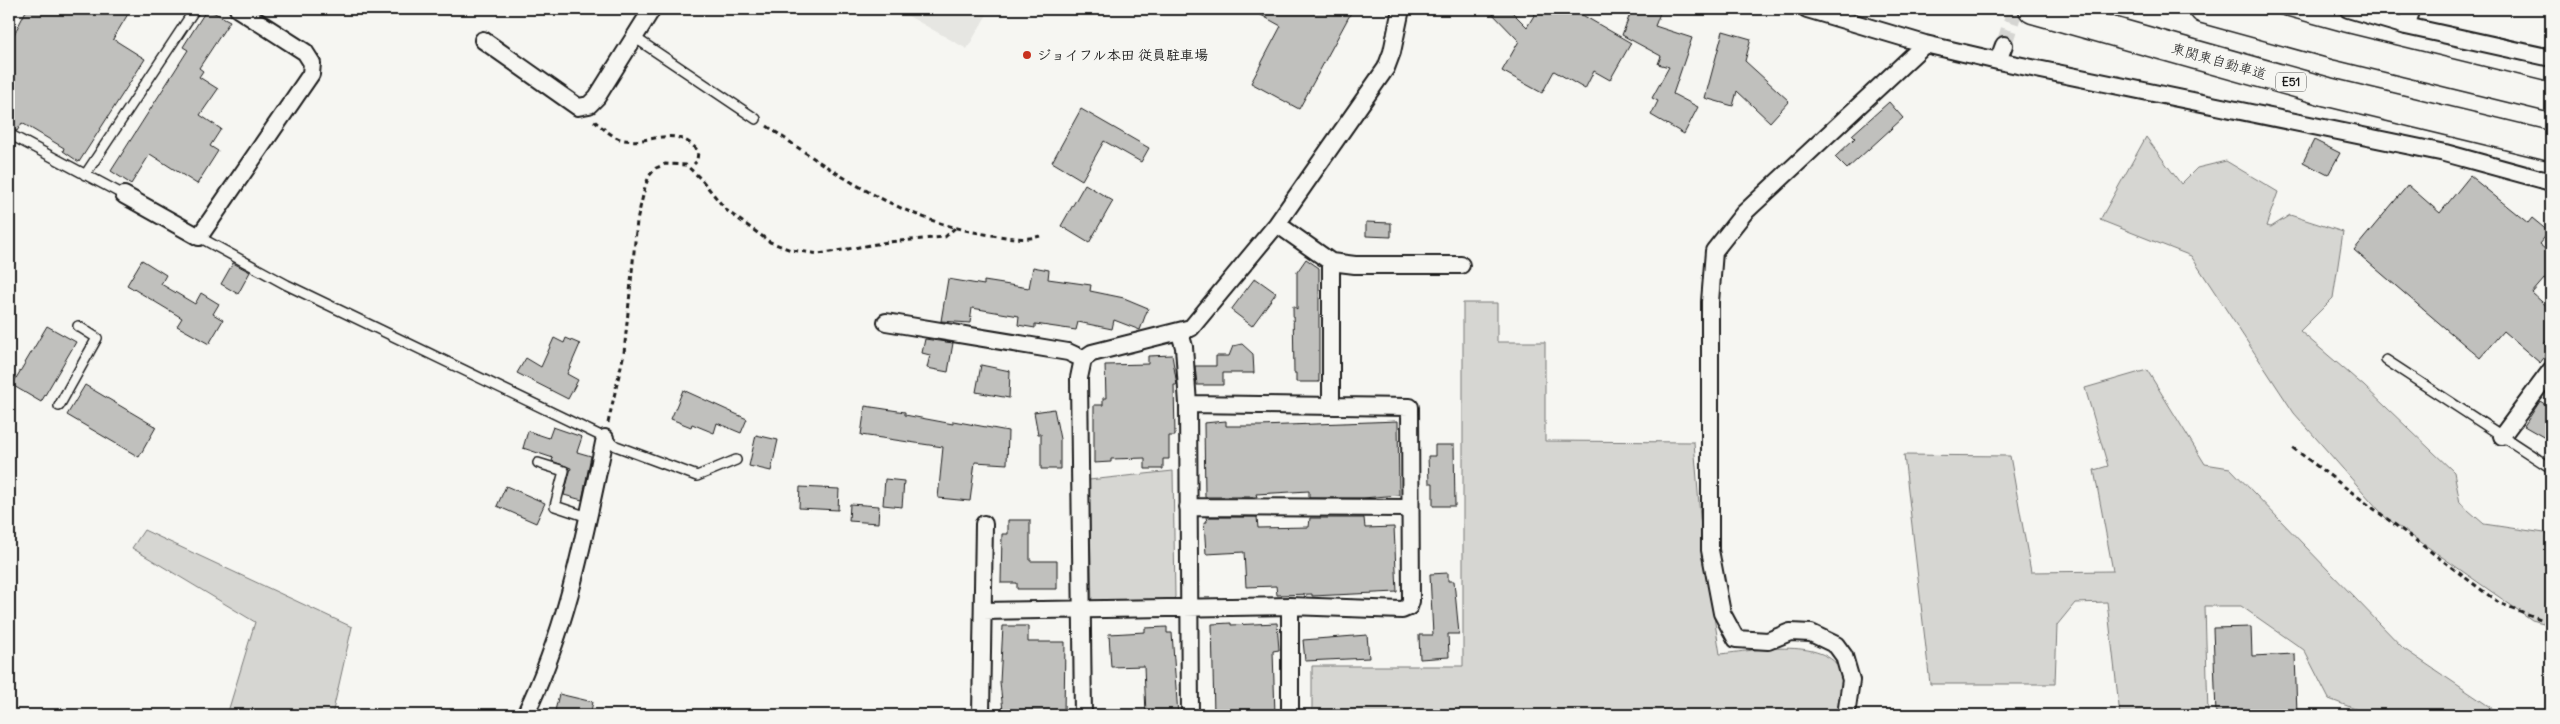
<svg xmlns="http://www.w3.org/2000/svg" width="2560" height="724" font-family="Delius,'Klee One',sans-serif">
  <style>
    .built { fill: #e6e6e2 }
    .green { fill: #d6d6d2; stroke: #797977 }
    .building { fill: #c0c0bd; stroke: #1c1c1c }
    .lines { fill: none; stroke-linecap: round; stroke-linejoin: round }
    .minor-tunnel { stroke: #d5d5d2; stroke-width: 16; stroke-dasharray: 16 8; stroke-linecap: butt }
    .service-casing { stroke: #1c1c1c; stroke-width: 12 }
    .minor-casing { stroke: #1c1c1c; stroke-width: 20 }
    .motorway-casing { stroke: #1c1c1c; stroke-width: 31 }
    .path { stroke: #1c1c1c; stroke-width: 3; stroke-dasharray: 5 4; stroke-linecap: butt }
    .service { stroke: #f6f6f2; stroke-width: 9 }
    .minor { stroke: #f6f6f2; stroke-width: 16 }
    .motorway { stroke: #f6f6f2; stroke-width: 28 }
    .poi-dot { fill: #c8321e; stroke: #f6f6f2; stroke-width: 2 }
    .labels { text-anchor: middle; stroke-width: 4.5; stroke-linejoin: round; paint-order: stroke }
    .shield { fill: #f6f6f2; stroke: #5d5d5c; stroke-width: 1 }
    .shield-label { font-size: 12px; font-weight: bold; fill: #1c1c1c }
    .poi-label { font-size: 14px; font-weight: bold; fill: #1c1c1c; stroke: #f6f6f2; text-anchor: start }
    .street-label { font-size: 14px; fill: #1c1c1c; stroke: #f6f6f2 }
  </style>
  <rect width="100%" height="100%" fill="#f6f6f2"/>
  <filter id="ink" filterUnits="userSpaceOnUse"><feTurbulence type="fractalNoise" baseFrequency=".02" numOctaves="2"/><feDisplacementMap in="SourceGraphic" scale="10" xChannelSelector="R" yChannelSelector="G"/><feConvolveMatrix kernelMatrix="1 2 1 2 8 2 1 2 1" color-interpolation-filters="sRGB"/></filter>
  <g filter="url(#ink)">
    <path class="built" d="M896,9h94l-23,40z"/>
    <path class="green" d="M2146,137l35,47 16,-16 29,-7 52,31 -12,34 5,1 19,-12 53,17 -10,66 -33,33 64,55 90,86 6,31 24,21 67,10v91l-19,-5 -147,-103 -91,-104 -103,-157 -91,-36z
      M1463,303h34v39h48v99l149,1 8,100 18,112c33,-3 111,-20 124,23 3,10 -3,27 -4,38h-528v-49h151z
      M2147,370l58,94 25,4 174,181 98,66h-131l-42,-16 -25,-49 -63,-44h-36l3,109h-88l-13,-113 -32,1 -18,22 -2,59h-125l-26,-229 106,1 21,116 82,-1 -19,-101 14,-4 -23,-78z
      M1173,471l2,126 -5,6 -78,2 -3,-125z
      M144,530l208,97 -20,88h-105l28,-93 -123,-74z"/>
    <path class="building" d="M27,9h104l-18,30 32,20 -66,103 -16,-11 1,-3 -42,-25 -5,8 -8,-3v-84z
      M207,9l23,12 -31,47 4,3 -4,6 19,12 -18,26 21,14 -11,17 8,5 -21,33 -47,-30 -19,30 -20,-13 77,-121 -5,-3z
      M1250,9h103l-54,100 -48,-26 30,-57z
      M1488,9h21l18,18 11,-18h34l59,34 -21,37 -16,-9 -9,18 -31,-18 -12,22 -40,-22 17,-30z
      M1632,9h16l12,4 -5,13 37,12 -19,56 25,13 -14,27 -33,-19 7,-14 -6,-3 17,-31 -11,-3 3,-8 -39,-21z
      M1723,31l28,8 -6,22 44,40 -19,21 -33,-31 -4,15 -28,-8z
      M1889,102l14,16 -56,51 -12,-12 20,-19 -3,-3z
      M1081,109l68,39 -8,14 -37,-21 -22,39 -30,-18z
      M2314,140l26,13 -12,22 -25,-13z
      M2470,176l58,47 4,-5 17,14 -10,12 12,10v17l-19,22 19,17v25l-7,9 6,6 -10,13 -37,-32 -23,27 -126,-108 54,-65 32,28z
      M1085,184l28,17 -24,42 -28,-17z
      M1366,222l25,1v14l-25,-1z
      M1306,259l13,9v114h-23v-9h-2l-1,-67 4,3v-37z
      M142,260l24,15 -5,9 34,20 6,-11 18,11 -6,10 10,6 -14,24 -32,-18 5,-8 -55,-33z
      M233,263l17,9 -12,22 -17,-10z
      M1033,267l16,3 -1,9 43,6 -1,6 34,7 24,10 -8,22 -26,-10 -2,9 -34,-7 -2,8 -41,-6v4l-17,-3 1,-9 -47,-8 -2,15 -29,-2 7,-42 36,6v-4l45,7z
      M1255,278l21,15 -24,33 -21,-16z
      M47,326l29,16 -35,60 -29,-17z
      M554,338l10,5 2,-5 14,6 -13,30 11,6 -10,19 -51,-26 9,-15 15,9z
      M925,339l28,4 -5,29 -21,-4 3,-13 -8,-2z
      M1242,344l11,10 1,19h-31v12h-26l-2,-19h21v-10h13l4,-10z
      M1172,355l5,30h-3l1,51h-6v23h-6v10h-18v-11l-34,1v3l-17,1v-58h9v-7h3l-1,-33 43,-1v-8z
      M981,365l29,6 -1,27 -33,-6z
      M85,385l71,42 -17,30 -72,-42z
      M683,390l64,29 -6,14 -24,-10 -3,10 -22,-9 -1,3 -20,-8z
      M2540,401l11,7v20l-6,10 -21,-12z
      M865,406l40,6v3l48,9v-3l55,10 -1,33 -32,-2 -5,39 -32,-3 5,-51 -82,-12z
      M1054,409l6,30v30h-19v-35h-3l-4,-22z
      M1226,421v5h34l138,-5 1,74 -36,3h-54v-7l-53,3 1,3h-52l-1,-74z
      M553,427l29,10 -5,15 14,4 -9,44 -18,-5 7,-27 -19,-7 1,-3 -30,-10 5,-17 21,7z
      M756,435l22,5 -7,31 -22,-5z
      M1435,445h19l1,61h-22v-23h-4l-1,-27h7z
      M885,479l19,2 -2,26 -19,-2z
      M506,486l39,17 -9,20 -39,-17z
      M800,487l39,2 -1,21 -39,-2z
      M850,504l29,2 -1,17 -29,-2z
      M1206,517h51l1,11 51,-1 1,-9h54l1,10 29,-1 3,65 -85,4v-2l-35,1 -1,-9 -30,1 -2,-35 -38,2 -2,-32h3z
      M1008,520h22v41h27v28h-40v-6h-16l1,-49h6z
      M1448,573v8h6l5,53h-11l1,23 -29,2 -1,-24h14l-3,-61z
      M1231,623v2l46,-2 2,27 -6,1 2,64h-61l-2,-91z
      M1003,626h25v16h37l-1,73h-21v-3l-40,-1 -3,-29z
      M1167,627v6h5l6,82h-32l-2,-49 -33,1 -2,-33 36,-2v-4z
      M2251,627l1,29 43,-2 2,61h-81l-3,-87z
      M1367,635l2,23 -64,3 -2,-21z
      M559,694l34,8 -3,13h-36z"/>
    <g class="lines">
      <path class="minor-tunnel" d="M2004,45l11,-36"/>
      <g class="service-casing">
        <path id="service" d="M634,37l122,82
          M9,134l115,61
          M85,175l110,-166
          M199,237l88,48 318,153 11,8 81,30 39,-16
          M2386,360l165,108
          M59,406l38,-68 -19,-12
          M538,463l26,8 -9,35 33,11"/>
      </g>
      <g class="minor-casing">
        <path id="minor" d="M1807,9l118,35 73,17 447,92 106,29
          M2348,9l58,17 145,32
          M2406,26l6,-17
          M483,40l95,67 11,-2 8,-8 55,-88
          M1998,61l6,-16
          M124,195l75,42 112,-163 1,-11 -7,-11 -67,-43
          M1277,224l54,38 24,3h106
          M886,322l182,30 15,7
          M1180,333l4,14 4,57 2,311
          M1331,406v-144
          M2502,436l49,-66
          M1188,507l222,1
          M983,611l307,-5 112,4 7,-3 2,-6 -1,-194 -222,-3
          M525,715c43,-88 60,-182 80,-277
          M981,715l3,-191
          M1083,715l-4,-337 4,-19 9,-6 99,-25 86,-104 109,-156 6,-16 9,-43
          M1290,715v-109
          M1846,715l5,-35 -7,-24 -8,-11 -25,-12 -21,-1 -22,9 -32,-2 -14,-26 -12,-63v-248l4,-51 30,-38 181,-169"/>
      </g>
      <g class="motorway-casing">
        <path id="motorway" d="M2033,9l295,83 223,54
          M2204,9l135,37 212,52"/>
      </g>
      <path class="path" d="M594,121c8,6 17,15 26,18 29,8 54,-17 78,12l-1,10 -3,3
        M767,126c70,49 137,96 224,109 17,2 32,6 49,1
        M608,423l16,-70 13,-132 8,-34 4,-11 7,-8 9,-4 21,1 15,14 25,31 44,32 21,8 28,4 69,-12 57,-5 10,-9
        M2293,448l206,155 52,20"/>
      <use href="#service" class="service"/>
      <use href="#minor" class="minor"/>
      <use href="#motorway" class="motorway"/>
    </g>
  </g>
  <circle class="poi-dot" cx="1027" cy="55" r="5"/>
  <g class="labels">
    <rect class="shield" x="2276" y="72.5" width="30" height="19" rx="4"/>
    <g class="shield-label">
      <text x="2291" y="86">E51</text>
    </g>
    <g class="poi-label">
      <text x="1037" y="60">ジョイフル本田 従員駐車場</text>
    </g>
    <g class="street-label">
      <text transform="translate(2219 61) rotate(16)" y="5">東関東自動車道</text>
    </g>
  </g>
  <rect width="2560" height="724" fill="none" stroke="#f6f6f2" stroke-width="30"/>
  <rect x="15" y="15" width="2530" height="694" fill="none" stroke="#1c1c1c" stroke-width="2" filter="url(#ink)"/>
</svg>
